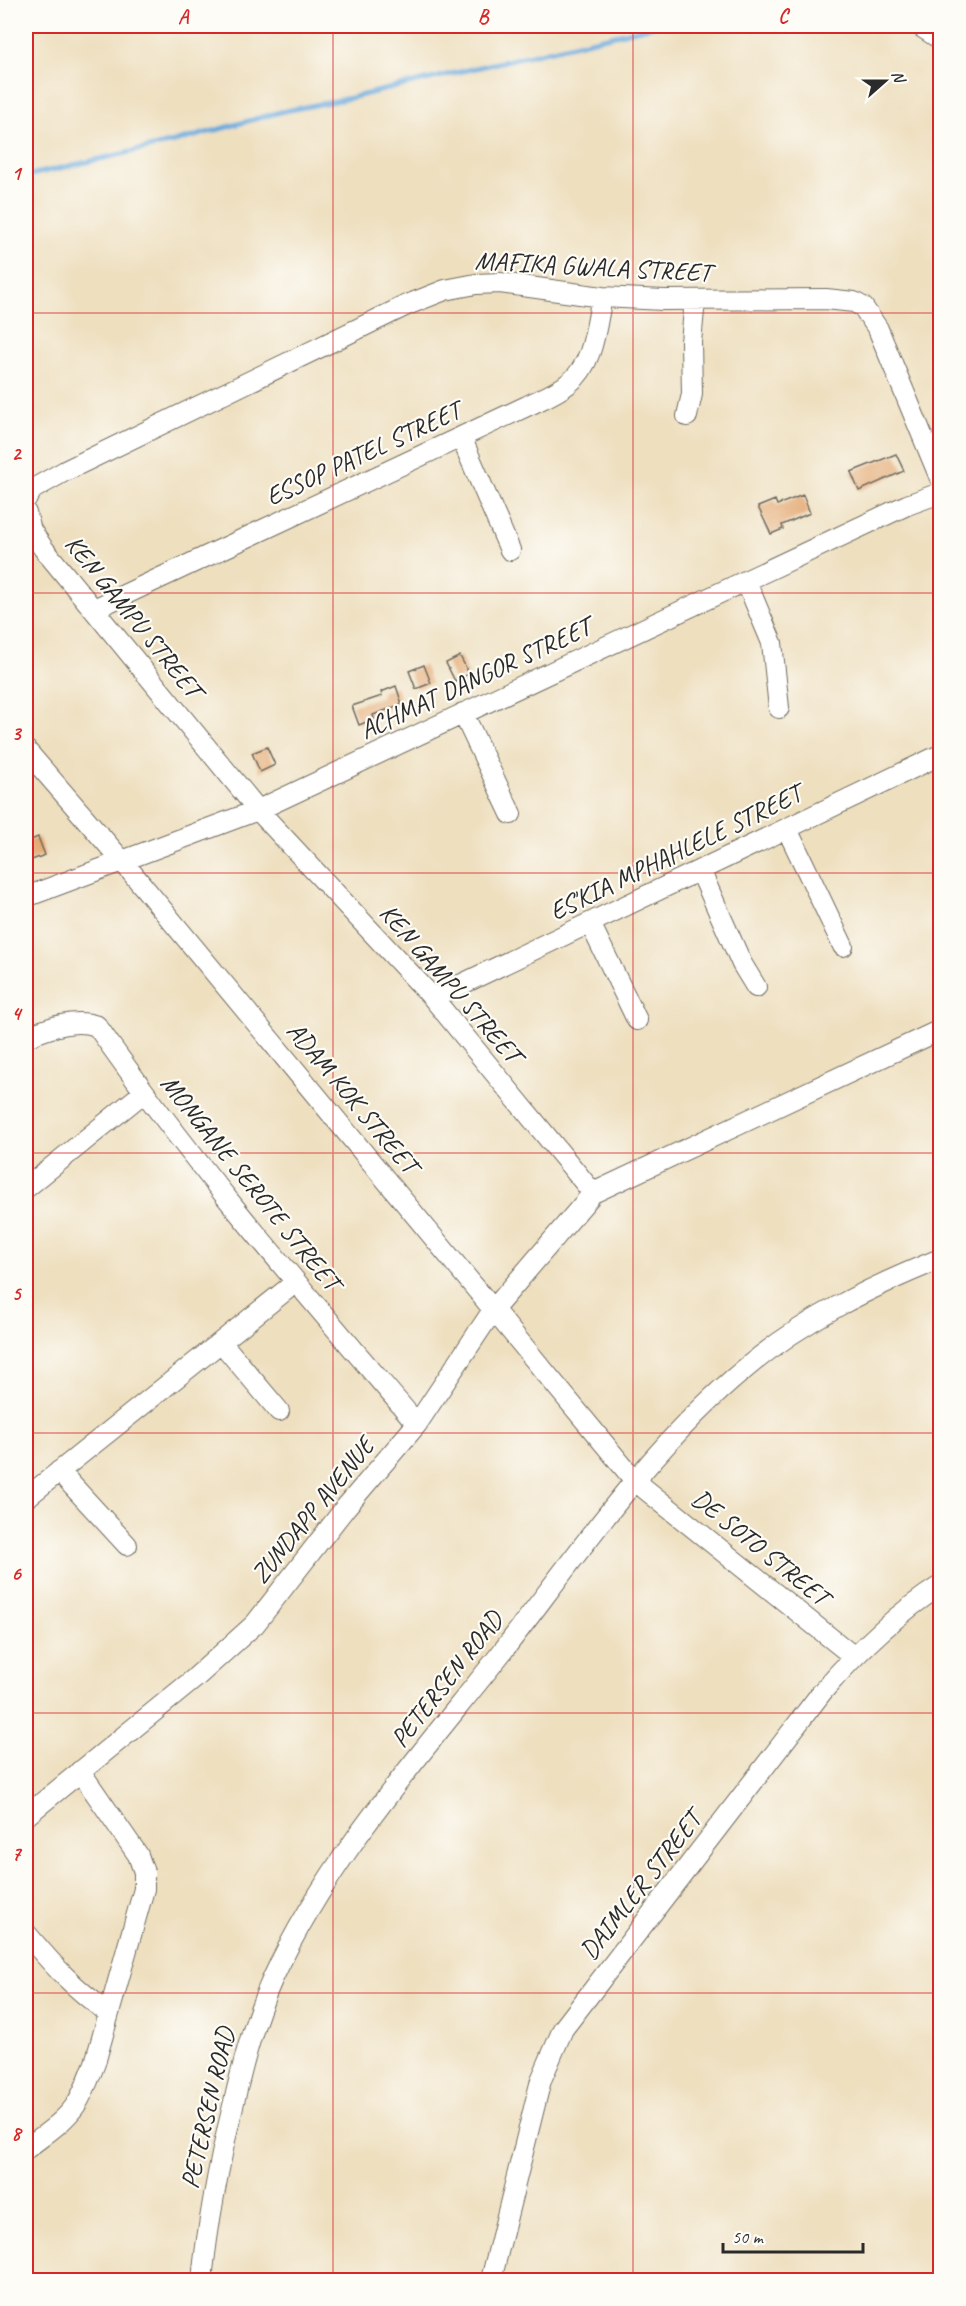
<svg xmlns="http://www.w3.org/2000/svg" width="966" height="2306" font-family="Caveat,sans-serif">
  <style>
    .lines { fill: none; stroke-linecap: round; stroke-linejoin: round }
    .stream { stroke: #67a8db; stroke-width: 5 }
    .building { fill: #e3a972 }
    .minor-casing { stroke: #6f6a5f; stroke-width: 22 }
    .minor { stroke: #fff; stroke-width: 20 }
    .grid { fill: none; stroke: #d62828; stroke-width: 1.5; stroke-opacity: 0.55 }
    .labels { text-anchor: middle; stroke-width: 4.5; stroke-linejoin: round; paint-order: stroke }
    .street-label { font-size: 26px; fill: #2b2b2b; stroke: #fdfcf7 }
    .neatline { fill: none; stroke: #d62828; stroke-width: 2 }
    .grid-label { font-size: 20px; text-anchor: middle; font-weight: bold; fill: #d62828 }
  </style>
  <rect width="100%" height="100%" fill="#fdfcf7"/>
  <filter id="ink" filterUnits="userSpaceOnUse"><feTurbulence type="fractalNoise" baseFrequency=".0167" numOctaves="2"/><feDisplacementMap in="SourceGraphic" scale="12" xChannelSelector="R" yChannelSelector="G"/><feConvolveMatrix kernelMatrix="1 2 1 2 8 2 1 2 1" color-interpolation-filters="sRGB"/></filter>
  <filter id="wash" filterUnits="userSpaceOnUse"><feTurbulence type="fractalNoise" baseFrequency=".008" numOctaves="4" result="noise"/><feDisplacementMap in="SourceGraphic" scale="24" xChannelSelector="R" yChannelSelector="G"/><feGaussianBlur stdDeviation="1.35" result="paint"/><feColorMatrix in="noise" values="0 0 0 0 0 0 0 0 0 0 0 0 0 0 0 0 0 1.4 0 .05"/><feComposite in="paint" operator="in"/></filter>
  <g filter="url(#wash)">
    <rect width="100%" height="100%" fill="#eedfbf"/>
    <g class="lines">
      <path class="stream" d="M26,176l148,-34 106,-30 70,-14 303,-72"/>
    </g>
    <g id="blocks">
      <path class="building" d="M896,454l8,17 -45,20 -8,-19z
        M803,495l7,18 -28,12 1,4 -12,5 -13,-27 17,-7 2,5z
        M460,656l9,18 -14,7 -9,-18z
        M424,665l7,18 -15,6 -7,-18z
        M396,686l6,18 -29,11 1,4 -15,6 -7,-19 30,-10 -1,-4z
        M267,747l8,18 -15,7 -8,-19z
        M38,837l7,18 -16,6 -3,-10v-9z"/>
    </g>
  </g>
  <g filter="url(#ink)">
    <use href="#blocks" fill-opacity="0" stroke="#6f6a5f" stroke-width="1.5"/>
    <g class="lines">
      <g class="minor-casing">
        <path id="minor" d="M920,26l20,13
          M687,416l5,-22 -1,-52 4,-42
          M461,437l49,113
          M26,499l7,-10 32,-18 342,-166 38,-15 31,-6 24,-1 102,14 62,3 162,-1 28,3 9,5 15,22 62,149
          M26,513l5,17 12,18 215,262 175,188 160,195
          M746,581l26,62 7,65
          M94,609l433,-203c14,-7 30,-13 42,-23 25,-19 27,-58 33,-86
          M463,713l48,101
          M26,750l97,112 512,619 218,175
          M787,829l56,117
          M700,870l42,94 14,23
          M26,897l232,-87 649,-305 33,-12
          M590,923l47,97
          M433,998l507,-243
          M26,1037c23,-9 47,-19 71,-11 97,140 210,269 320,398
          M26,1188l117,-95
          M221,1342l58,69
          M59,1471l68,74
          M26,1498l270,-216
          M26,1816l168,-137 61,-55 91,-117 71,-83 76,-114 100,-117 347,-163
          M26,1933c26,31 49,57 83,80
          M26,2149c16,-13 37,-26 49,-43 9,-13 14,-28 20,-43l49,-174v-17l-6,-17 -58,-84
          M202,2280c6,-58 17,-117 31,-174 10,-43 21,-86 39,-126 56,-122 148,-224 230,-328 76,-98 148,-205 244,-284 58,-49 125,-81 194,-109
          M491,2280l50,-200 22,-51 259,-337c33,-38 75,-79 118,-106"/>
      </g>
      <use href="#minor" class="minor"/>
    </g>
  </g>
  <path class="grid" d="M333,26v2254M633,26v2254M26,313h914M26,593h914M26,873h914M26,1153h914M26,1433h914M26,1713h914M26,1993h914"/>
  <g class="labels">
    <g class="street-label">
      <text transform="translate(593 266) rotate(3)" y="9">MAFIKA GWALA STREET</text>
      <text transform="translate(363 453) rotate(-25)" y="9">ESSOP PATEL STREET</text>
      <text transform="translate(134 616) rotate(51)" y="9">KEN GAMPU STREET</text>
      <text transform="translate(475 678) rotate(-25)" y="9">ACHMAT DANGOR STREET</text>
      <text transform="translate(675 852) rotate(-26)" y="9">ES'KIA MPHAHLELE STREET</text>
      <text transform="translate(451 983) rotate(49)" y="9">KEN GAMPU STREET</text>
      <text transform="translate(353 1097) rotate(50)" y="9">ADAM KOK STREET</text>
      <text transform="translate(251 1182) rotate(51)" y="9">MONGANE SEROTE STREET</text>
      <text transform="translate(312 1510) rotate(-51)" y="9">ZUNDAPP AVENUE</text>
      <text transform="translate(761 1547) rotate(39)" y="9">DE SOTO STREET</text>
      <text transform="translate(446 1679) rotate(-52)" y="9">PETERSEN ROAD</text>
      <text transform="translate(640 1885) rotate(-52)" y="9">DAIMLER STREET</text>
      <text transform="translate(207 2108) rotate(-77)" y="9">PETERSEN ROAD</text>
    </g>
  </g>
  <rect width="966" height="2306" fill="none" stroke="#fdfcf7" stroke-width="66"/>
  <g transform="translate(885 81) rotate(69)" stroke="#fdfcf7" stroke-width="4.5" paint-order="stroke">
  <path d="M0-4.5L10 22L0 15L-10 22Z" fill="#2b2b2b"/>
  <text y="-9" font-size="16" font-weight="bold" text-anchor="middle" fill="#2b2b2b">N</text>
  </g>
  <path d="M723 2243v9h140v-9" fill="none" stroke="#2b2b2b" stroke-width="3"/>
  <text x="732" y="2243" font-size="18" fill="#2b2b2b" stroke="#fdfcf7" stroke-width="4.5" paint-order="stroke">50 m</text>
  <rect x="33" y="33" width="900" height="2240" class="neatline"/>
  <g class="grid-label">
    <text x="183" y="23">A</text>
    <text x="483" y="23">B</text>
    <text x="783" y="23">C</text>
    <text x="16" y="180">1</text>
    <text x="16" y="460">2</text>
    <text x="16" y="740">3</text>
    <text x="16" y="1020">4</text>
    <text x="16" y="1300">5</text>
    <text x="16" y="1580">6</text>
    <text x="16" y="1860">7</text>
    <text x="16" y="2140">8</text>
  </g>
</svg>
